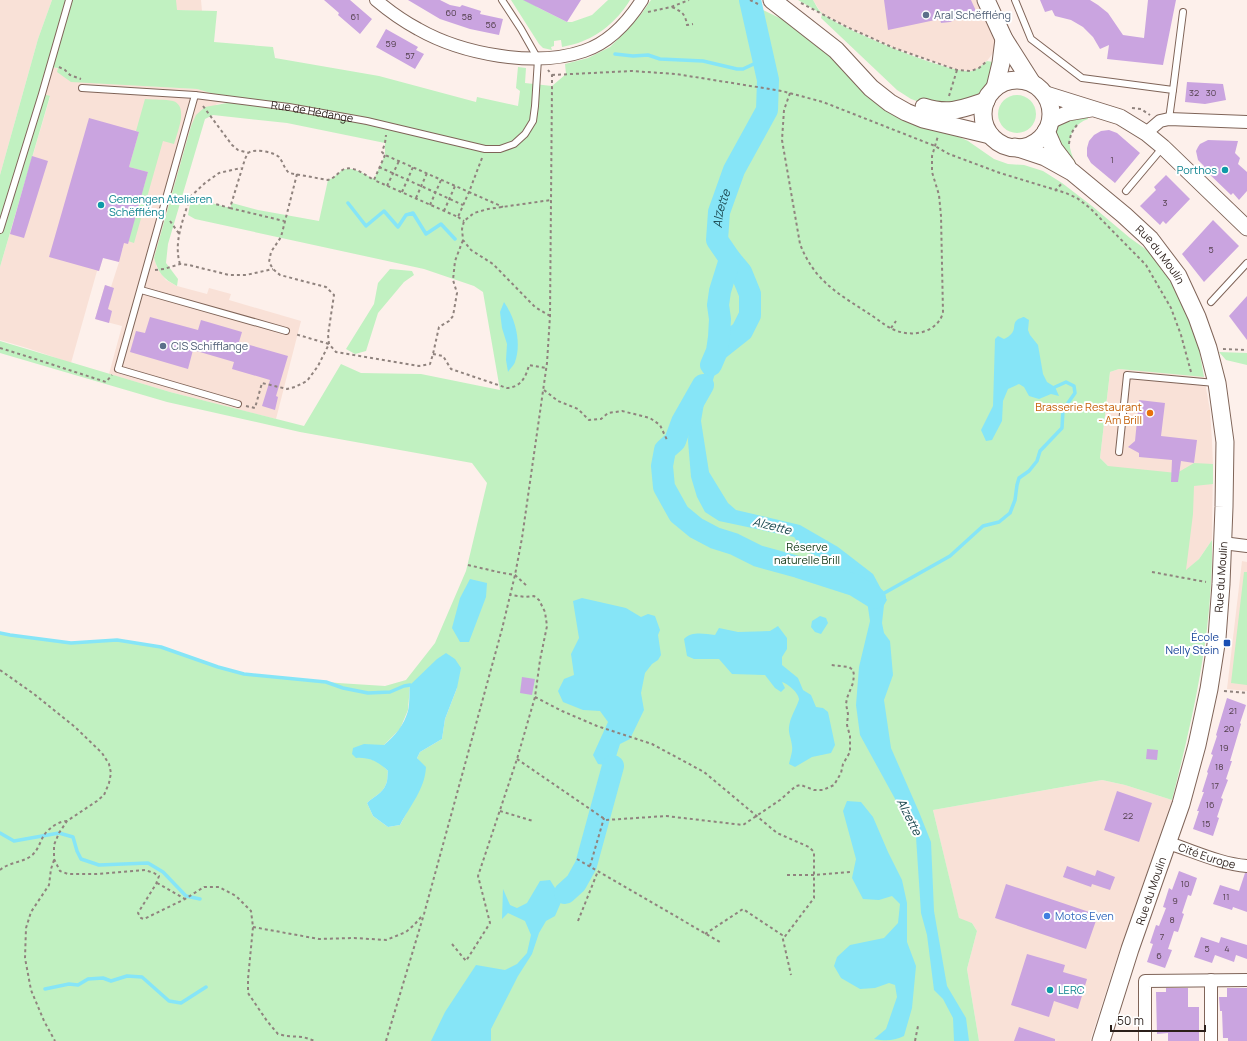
<svg xmlns="http://www.w3.org/2000/svg" width="1247" height="1041" font-family="Manrope,sans-serif">
  <style>
    .built { fill: #f9e1d7 }
    .green { fill: #c1f1c1; fill-rule: evenodd }
    .water { fill: #86e5f7 }
    .lines { fill: none; stroke-linecap: round; stroke-linejoin: round }
    .stream { stroke: #86e5f7; stroke-width: 3.5 }
    .river { stroke: #86e5f7; stroke-width: 22 }
    .building { fill: #caa4e0 }
    .service-casing { stroke: #7f6458; stroke-width: 8 }
    .minor-casing { stroke: #7f6458; stroke-width: 14 }
    .tertiary-casing { stroke: #7f6458; stroke-width: 17 }
    .secondary-casing { stroke: #7f6458; stroke-width: 19 }
    .path { stroke: #90837e; stroke-width: 2; stroke-dasharray: 3 3; stroke-linecap: butt }
    .service { stroke: #fff; stroke-width: 6 }
    .minor { stroke: #fff; stroke-width: 12 }
    .tertiary { stroke: #fff; stroke-width: 15 }
    .secondary { stroke: #fff; stroke-width: 17 }
    .service-dot { fill: #5c6f8a; stroke: #fff; stroke-width: 1.5 }
    .culture-dot { fill: #0f9aa8; stroke: #fff; stroke-width: 1.5 }
    .food-dot { fill: #e8710a; stroke: #fff; stroke-width: 1.5 }
    .transit-dot { fill: #1a4fb4; stroke: #fff; stroke-width: 1.5 }
    .shop-dot { fill: #3f7fe0; stroke: #fff; stroke-width: 1.5 }
    .labels { text-anchor: middle; stroke-width: 4; stroke-linejoin: round; paint-order: stroke }
    .number-label { font-size: 9px; fill: #53404c }
    .service-label { font-size: 11px; fill: #4e5e75; stroke: #fff; text-anchor: start }
    .street-label { font-size: 11px; fill: #2b1f1a; stroke: #fff }
    .culture-label { font-size: 11px; fill: #0d838f; stroke: #fff; text-anchor: start }
    .food-label { font-size: 11px; fill: #c56008; stroke: #fff; text-anchor: end }
    .park-label { font-size: 11px; fill: #103613; stroke: #fff }
    .transit-label { font-size: 11px; fill: #164399; stroke: #fff; text-anchor: end }
    .shop-label { font-size: 11px; fill: #366cbe; stroke: #fff; text-anchor: start }
    .water-label { font-size: 12px; font-style: italic; fill: #1b474f; stroke: #fff }
  </style>
  <rect width="100%" height="100%" fill="#fdf0eb"/>
  <path class="built" d="M0,0h52l-14,39 -38,136z
    M75,0h126l1,11 -25,-1z
    M813,0h174l17,39 -9,4 -2,10 -6,8 -8,7 -8,3 -14,-1 -63,-22 -47,-21 -25,-13z
    M50,67l99,19 48,3 42,11 -22,4 -26,22 -37,132 3,10 9,12 11,6 30,8 2,-6 22,6 -2,6 72,21 -25,98 -106,-27 -61,-18 13,-48 -27,-7 10,-34 6,2 8,-25 -10,-3 13,-9 1,-2 -16,-5 -8,28h-2l-26,92 -44,-15 -27,-8v-73l50,-170 -8,-3z
    M1119,369l85,8 6,33 2,31 1,23 -1,76 -13,19 -13,12 -78,-105 -8,-8 10,-86z
    M1242,561l5,1v129l-20,-2z
    M1102,780l23,5 47,15 -60,173 -22,68h-111l-12,-72 10,-38 -5,-8 -13,-4 -26,-109z"/>
  <path class="green" d="M52,0h124l1,10 40,1 -3,31 59,5 2,11 104,18 97,26 1,-5 41,9 2,-15 -4,-3 2,-21 8,1 -1,15 27,3 14,-12 -1,-10 23,-6 22,-11 19,-19 13,-15 9,-13h93l24,77 -9,-69 33,16 31,25 64,61 15,10 18,7 30,6 18,8 26,18 14,5 16,1 19,6 19,12 30,23 38,32 21,15 19,26 17,35 12,35 5,28 -85,-8 -9,3 -10,86 8,8 69,7 17,-10 19,1v20l-19,2 -1,28 -7,56 13,-11 13,-19c0,15 0,29 -1,43 -4,74 -21,146 -39,217l-47,-15 -23,-5 -169,30 26,108 13,5 5,8 -10,38 12,72h-979v-408l10,2 61,8 46,-3 44,7 57,20 26,7 94,9 47,3 21,-6 29,-37 31,-72 21,-88 -15,-20 -172,-31 -133,-30 -167,-49v-12l170,51 134,34 37,-62 20,9 60,1 79,16 -17,-98 -9,-6 -50,-17 -229,-50 -7,-4 2,-11 10,-4 30,8 2,-5 26,7 61,11 9,-41c6,-2 8,-5 13,-9 10,-7 24,4 33,8l11,-24v-12l-98,-20 -74,-8 -8,4 -37,125 -2,19 12,16 -1,7c-14,-7 -19,-14 -23,-28l37,-132 5,-11 9,-8 33,-6 -41,-12 -126,-7 -14,-10 1,-4 -8,-1 -7,27 7,2 -50,171v-92l38,-136zM410,685l47,3 -12,31 -3,20 -22,13 -3,6 3,4 -14,52 -6,11 -12,2 -15,-11 -6,-13c6,-6 16,-10 19,-19 2,-3 1,-9 2,-13l-9,-9 -15,-5 11,-12h9l16,-16 8,-19z
    M511,0h22l4,7 30,15h5l20,-7 16,-15h22c-10,17 -28,34 -47,41 -6,3 -14,4 -21,6l-1,-7 -7,1v5l-3,1 1,3 -9,-2 -4,-4z
    M798,0h15c3,5 6,12 11,15 19,14 127,60 148,56 6,-2 10,-6 15,-10l6,1 -4,21 -11,11 -15,10 -35,1 -17,-6 -14,-9 -76,-72 1,-4z
    M998 114a19 19 0 1 1 38 0a19 19 0 1 1-38 0Z
    M145,99c9,1 20,0 28,2 16,5 4,32 1,43l-11,-3 -29,102 -6,-2 20,-69 -19,-5 10,-35 -3,-1z
    M1088,117v2c-20,7 -23,27 -12,44l-2,2 -12,-11 -7,-23 5,-9z
    M390,269l22,2 2,4 -10,7 -26,31 -12,38 -11,3 -9,-5 28,-45 4,-21z
    M1219,352l28,1v12l-21,-5z
    M1244,572h3v113l-16,-2z"/>
  <path class="water" d="M744,0h13l11,80z
    M504,302c11,16 18,40 11,60 -1,3 -5,7 -7,10l-2,-12 1,-16 -5,-16 -2,-16z
    M1024,317l5,3 -1,10 2,5 8,10 5,29 4,8 8,5 4,9 -8,-2 -12,5 -10,-3 -5,-9 -5,-3 -11,5 -5,12 -1,20 -10,19 -6,1 -5,-11 12,-24 2,-67 3,-3 6,3c15,-7 7,-14 13,-19 1,-1 6,-3 7,-3z
    M742,331l-21,23 -8,26 -7,12 -5,29 8,51 19,31 8,7 64,15 38,22 35,27 14,26 -3,5 -2,18 2,10 6,8 3,34 -9,25 7,48 28,64 12,30 3,69 13,75 19,32 3,23h-15l-1,-23 -10,-19 -9,-9 -7,-55 -6,-22 -5,-76 -56,-102 -4,-30 3,-38 11,-46 -3,-20 -13,-16 -28,-25 -23,-10 -9,-13 -75,-16 -14,-9 -8,-15 -6,-20 -3,-36 1,-18 5,-23 10,-23v-9l15,-31z
    M470,579l17,4 -1,14 -17,45h-9l-8,-14 8,-30z
    M582,598l44,10 15,9 7,-3 7,2 5,14 -2,5 3,20 -3,5 -6,4 -7,9 -4,20 3,17 -14,29 -10,5 -7,22 -15,-2 -5,-9 15,-33 -8,-11 -17,-1 -20,-8 -5,-11 6,-12 10,-4 -3,-21 8,-16 -6,-37z
    M820,616l6,2 2,5 -7,11 -6,-2 -4,-5 1,-6z
    M778,626l9,12v11l-5,8v8l16,13 5,12 8,5 5,12 7,1 5,4 7,33 -4,8 -19,4 -17,10 -6,-3c1,-5 4,-13 3,-18 -1,-10 -5,-13 -2,-24 1,-5 9,-20 9,-23 -1,-7 -11,-15 -17,-17l3,6 -4,4 -6,-4 -10,-13 -33,-1 -13,-15h-25l-7,-3 -3,-17c8,-8 20,-5 31,-4l4,-7 19,4 32,-1z
    M446,653l9,6 6,9 -4,20 -12,31 -3,20 -22,13 -3,6 9,9c-1,22 -16,39 -26,58l-12,2 -15,-11 -6,-13c6,-6 16,-10 19,-19 2,-3 1,-9 2,-13 -9,-9 -19,-14 -32,-13l-4,-4 1,-6 11,-4 20,1c11,-9 20,-20 24,-34 2,-8 1,-18 2,-26l27,-26z
    M847,801l14,1 12,15 15,35 14,28 5,23v39l9,24 -4,42 -8,28c-11,5 -18,5 -30,3l12,-10 11,-32 -2,-12 -6,-2 -14,5 -15,1 -19,-11 -7,-12 3,-9 13,-12 34,-7 14,-15 2,-19 -8,-8 -13,4 -16,-1 -11,-21 4,-19 -13,-48z
    M550,880l5,8 10,5 -10,23 -9,5 -7,12 -7,21 -14,22 -27,53v12h-60l14,-29 31,-47 29,5 12,-6 10,-11 4,-18 -6,-14 -17,-8 -6,6 1,-30 7,16 7,3 10,-5 13,-22z"/>
  <g class="lines">
    <path class="stream" d="M615,54l18,2 15,-1 12,4 43,2 34,8h6l21,-10
      M348,203l18,23 18,-15 14,16 8,-12 7,-2 13,21 15,-10 14,15
      M879,596l71,-40 33,-30 16,-4 11,-9 5,-13 2,-15 2,-7 10,-7 8,-10 3,-10 22,-23 1,-18 12,-17 -1,-7 -8,-4 -11,5
      M0,633l10,2 61,8 46,-3 44,7 57,20 26,7 82,8 17,6 25,5 22,-1 14,-6 6,-1
      M0,833l14,8 45,-8 14,4 4,14 4,8 18,6 49,-2 15,9 23,24 14,3
      M45,989l24,-5 9,1 10,-6 15,-1 8,3 16,-5 15,1 27,24 12,2 25,-16"/>
    <g class="river">
      <path d="M718,350l24,-19 8,-16v-21l-9,-22 -11,-13"/>
      <path id="s1" d="M711,365l6,-14 2,-14 1,-18 -2,-14 2,-14 10,-32 -13,-19 2,-28 15,-42 33,-60 1,-30 -18,-80"/>
      <path d="M703,385l-21,37 -7,19 -10,9 -3,16 2,21 15,27 17,14 19,10 19,6 24,12 40,11 56,18 21,13"/>
      <path d="M565,893l11,-10 10,-18 27,-99"/>
    </g>
  </g>
  <path class="building" d="M324,0h26l22,19 -12,15 -22,-19 1,-2z
    M408,0h32l10,5 10,2 2,-2 19,6 -1,3 23,5 -4,16 -29,-6 -30,-10z
    M523,0h58l-14,22z
    M884,0h87l5,11 -26,11 -9,1 -1,-4 -52,11z
    M1040,0h50l8,5 10,8 15,22 21,3 4,-38h28l-13,65 -56,-6 2,-14 -9,4 -7,-12 -10,-10 -12,-7 -16,-4 -3,-6 -7,2z
    M386,29l32,18 -2,3 8,4 -9,15 -39,-22z
    M1187,82l36,2 3,16 -21,4 -20,-2z
    M89,118l50,14 -10,35 19,5 -20,72 -4,-1 -5,19 -16,-4 -4,13 -50,-14z
    M1109,130l8,3 23,20 -25,30 -24,-20 -4,-7v-8l2,-7 5,-6 7,-4z
    M1208,140l30,1 -3,12 5,5 -2,6 9,8v19l-8,9 -6,-7 -2,2 -28,-27 1,-2 -6,-6 -2,-9 2,-4 2,-3z
    M32,156l16,5 -24,77 -14,-4z
    M1166,175l24,24 -24,25 -3,-3 -3,4 -20,-19 16,-16 -2,-3z
    M1213,220l26,26 -35,36 -22,-28z
    M105,285l9,3 -6,21 4,2 -3,12 -14,-4z
    M1247,296v44l-18,-24z
    M150,317l48,13 3,-10 41,12 -3,10 49,14 -12,40 2,1 -3,13 -13,-4 8,-26 -38,-11 2,-7 -41,-12 -5,19 -58,-17 6,-21 9,2z
    M1139,400l26,3 -4,33 36,4 -3,23 -13,-2 -3,21h-7l1,-22 -33,-3v-4l-11,-6 7,-6z
    M522,677l13,2 -3,16 -12,-2z
    M1227,698l19,7 -6,18 1,1 -11,37h2l-6,18 2,1 -7,18 2,1 -6,18 2,1 -6,18 -20,-7 6,-18h-2l7,-19h-2l6,-19 -1,-1 6,-17 -2,-1 6,-18 -1,-1z
    M1147,749l11,1 -1,10 -11,-1z
    M1117,791l35,12 -13,39 -35,-12z
    M1067,866l28,10 2,-6 18,7 -5,13 -18,-6 -1,3 -28,-10z
    M1179,871l18,7 -6,18 -3,-1 -6,18 2,1 -6,18 -4,-1 -6,18 4,1 -7,18 -18,-6 6,-18 -3,-1 6,-18 3,1 7,-18 -3,-1 6,-19 3,2z
    M1245,873h2v39l-14,-5 -1,3 -19,-6 7,-19 19,6z
    M1006,884l92,31 -12,34 -91,-31z
    M1201,937l18,6 2,-6 26,8v14l-11,-4 -2,7 -19,-7 -3,8 -18,-6z
    M1027,954l38,11 -2,7 24,7 -9,30 -24,-8 -5,16 -38,-12z
    M1166,988h22v19h11v34h-31v-8l-11,1 -1,-42h10z
    M1227,988h20v53h-19v-3h-5l-1,-27h-2l-1,-14h8z
    M1019,1027l36,12v2h-41z"/>
  <g class="lines">
    <g class="service-casing">
      <g id="service">
        <path d="M1015,0l16,39 51,39 91,12 -4,29"/>
        <path d="M82,88l113,7"/>
        <path d="M1173,90l10,-78"/>
        <path d="M1126,191l37,-44"/>
        <path d="M0,230l42,-136 27,-94"/>
        <path d="M141,290l145,41"/>
        <path d="M1211,302l36,-39"/>
        <path id="s2" d="M238,404l-120,-35 77,-274 94,12 78,14 118,28h15l14,-5 11,-10 8,-13 2,-15 3,-47 -17,-30 -19,-29"/>
        <path d="M1119,452l8,-77 88,8"/>
      </g>
    </g>
    <g class="minor-casing">
      <g id="minor">
        <path d="M376,0c13,11 27,21 42,29 44,25 117,39 166,22 24,-8 44,-29 58,-51"/>
        <path d="M1146,133l14,-12 9,-2 78,3"/>
        <path d="M1223,543l24,3"/>
        <path id="s3" d="M1168,843c26,8 52,21 79,23"/>
        <path d="M1211,980v61"/>
        <path d="M1145,1041v-60l102,-1"/>
      </g>
    </g>
    <g class="tertiary-casing">
      <path id="tertiary" d="M1043,93l77,24 26,16 17,14 84,81
        M1050,121l18,-8 23,-4"/>
    </g>
    <g class="secondary-casing">
      <g id="secondary">
        <path d="M772,0l64,50 35,38 19,15 16,9 17,7 67,16"/>
        <path d="M986,0l18,39 28,44"/>
        <circle cx="1017" cy="114" r="34"/>
        <path d="M995,88l6,-25 3,-24"/>
        <path d="M924,107c25,8 38,2 62,-6"/>
        <path d="M1046,131l8,18 13,17"/>
        <path id="s4" d="M1015,147l30,10 27,15 52,43 26,24 28,37 19,41 11,31 9,35 8,59 -1,65 -3,77 -4,54 -8,51 -12,56 -16,59 -51,145 -29,92"/>
      </g>
    </g>
    <path class="path" d="M750,0l8,4
      M801,3l46,24 47,21 63,22 14,1 8,-3 7,-6
      M672,7c10,5 13,6 15,18l6,-1
      M648,12l23,-5 18,-7
      M59,67l6,3 5,5 11,4
      M552,75l80,-4 44,3 106,17 41,11 112,44 14,8 51,19 66,20 11,5 13,10 56,57 25,43 10,27 10,37
      M790,93l-6,17 -2,30 18,104c4,11 10,21 18,31 15,17 35,28 53,40 9,6 17,13 26,16 18,6 40,1 46,-18l-2,-97 -2,-21 -7,-23v-16l6,-20
      M949,96l8,-26
      M203,106l29,39 6,5 11,3
      M1132,108l9,1 9,6
      M1069,144c1,-8 3,-13 8,-19
      M385,155l-11,25 84,37 11,-25 -84,-37 -3,-3 3,-9 1,-8
      M482,158l-13,34 34,15
      M379,167l84,38
      M297,174l-16,63 -10,15 -2,10 4,7 7,6 46,12 8,8 -6,40 1,9 7,8 83,14 11,-2 3,-10 6,-27 10,-6 4,-5 4,-23 -4,-13 2,-19 8,-21
      M387,186l12,-25
      M1055,191l8,-9
      M402,192l11,-25
      M190,197l15,-14 14,-10 22,-5
      M416,198l11,-25
      M430,205l11,-25
      M230,208l54,13
      M444,211l11,-25
      M458,217l6,4
      M170,221l10,14
      M180,264c-7,-22 4,-46 10,-67l40,11 15,-49c1,-2 2,-5 3,-6 6,-5 26,-1 31,4 4,5 5,11 10,16l39,7c6,-2 8,-5 13,-9 10,-8 24,4 33,9
      M155,270l9,-1 16,-5 9,1 40,10h17l27,-6
      M550,316l-15,-9 -42,-43 -22,-14 -8,-10 -1,-11 2,-8 10,-8 14,-4 63,-9
      M891,328l5,-7
      M0,348l29,9 77,25 6,-7
      M1223,349l24,1
      M433,354l10,2 8,13 56,19c14,-1 19,-11 22,-23l17,3
      M544,390l14,11 20,8 11,11 12,-1 7,-6 14,-2 28,7 10,7 7,15
      M246,406l9,2 7,-25 25,6 8,-2 12,-6 11,-15 11,-22 -34,-10
      M468,565l30,7 17,3 13,12
      M1152,572l54,10
      M0,670l34,24 41,33 27,26 7,11 2,9 -2,10 -5,12 -7,6 -30,20 -8,12 -5,12v14l6,12 8,3h29l48,-4 9,3 5,3 -3,8 -18,29 3,5 3,1 41,-20 19,-12h15l17,9 15,15 2,16 -5,52v14l19,28 11,13 8,2 17,1 12,4
      M1224,691l23,2
      M535,697l27,14 35,15 55,18 52,28 73,61 32,14 5,5v46l-31,41
      M517,759l89,61 60,-4 77,9 37,-25 16,-14 5,-1 13,5h9l11,-5 7,-12 2,-9 7,-12v-16l-3,-11 1,-11 -2,-10 1,-6 6,-15 1,-8 -1,-5 -4,-3 -18,-2
      M500,811l33,10
      M577,859l143,83
      M54,860l-3,9 -2,16 -18,27 -5,16 -1,30 6,32 13,31 11,20
      M590,866l14,-48
      M0,870c10,-9 27,-7 35,-18 4,-5 6,-12 9,-17 5,-7 15,-14 23,-14
      M787,875h27l37,-3
      M157,883l28,16
      M578,921l20,-50
      M253,927l66,12 35,-1 32,2 20,-8 8,-7 8,-9
      M705,934l38,-25 39,26 9,40
      M452,944l14,17 24,-38 -12,-47 39,-117 18,-62 5,-37 7,-34 -2,-14 -6,-12 -5,-4 -9,1 -14,-2
      M386,1041l38,-127 78,-285 13,-54 7,-37 25,-175 3,-47 2,-230v-11l-4,-5
      M915,1041l3,-15"/>
    <use href="#service" class="service"/>
    <use href="#minor" class="minor"/>
    <use href="#tertiary" class="tertiary"/>
    <use href="#secondary" class="secondary"/>
  </g>
  <g class="service-dot">
    <circle cx="926" cy="15" r="4"/>
    <circle cx="163" cy="346" r="4"/>
  </g>
  <g class="culture-dot">
    <circle cx="1225" cy="170" r="4"/>
    <circle cx="101" cy="205" r="4"/>
    <circle cx="1050" cy="990" r="4"/>
  </g>
  <circle class="food-dot" cx="1150" cy="413" r="4"/>
  <rect class="transit-dot" x="1223" y="639" width="8" height="8" rx="2"/>
  <circle class="shop-dot" cx="1047" cy="916" r="4"/>
  <g class="labels">
    <g class="number-label">
      <text x="451" y="16">60</text>
      <text x="355" y="20">61</text>
      <text x="467" y="20">58</text>
      <text x="491" y="28">56</text>
      <text x="391" y="47">59</text>
      <text x="410" y="59">57</text>
      <text x="1194" y="96">32</text>
      <text x="1211" y="96">30</text>
      <text x="1112" y="163">1</text>
      <text x="1165" y="206">3</text>
      <text x="1211" y="253">5</text>
      <text x="1233" y="714">21</text>
      <text x="1229" y="732">20</text>
      <text x="1224" y="751">19</text>
      <text x="1219" y="770">18</text>
      <text x="1215" y="789">17</text>
      <text x="1210" y="808">16</text>
      <text x="1128" y="819">22</text>
      <text x="1206" y="827">15</text>
      <text x="1185" y="887">10</text>
      <text x="1226" y="900">11</text>
      <text x="1175" y="904">9</text>
      <text x="1172" y="923">8</text>
      <text x="1162" y="940">7</text>
      <text x="1207" y="952">5</text>
      <text x="1227" y="952">4</text>
      <text x="1159" y="959">6</text>
    </g>
    <g class="service-label">
      <text x="934" y="19">Aral Schëffléng</text>
      <text x="171" y="350">CIS Schifflange</text>
    </g>
    <g class="street-label">
      <text dy="4" stroke="none"><textPath href="#s2" startOffset="528">Rue de Hédange</textPath></text>
      <text dy="4" stroke="none"><textPath href="#s4" startOffset="184">Rue du Moulin</textPath></text>
      <text transform="translate(1221 577) rotate(-86)" y="4">Rue du Moulin</text>
      <text dy="4" stroke="none"><textPath href="#s3" startOffset="41">Cité Europe</textPath></text>
      <text transform="translate(1151 891) rotate(-71)" y="4">Rue du Moulin</text>
    </g>
    <g class="culture-label">
      <text x="1217" y="174" text-anchor="end">Porthos</text>
      <text x="109" y="203">Gemengen Atelieren<tspan x="109" dy="13">Schëffléng</tspan></text>
      <text x="1058" y="994">LERC</text>
    </g>
    <g class="food-label">
      <text x="1142" y="411">Brasserie Restaurant<tspan x="1142" dy="13">- Am Brill</tspan></text>
    </g>
    <g class="park-label">
      <text x="807" y="551">Réserve<tspan x="807" dy="13">naturelle Brill</tspan></text>
    </g>
    <g class="transit-label">
      <text x="1219" y="641">École<tspan x="1219" dy="13">Nelly Stein</tspan></text>
    </g>
    <g class="shop-label">
      <text x="1055" y="920">Motos Even</text>
    </g>
    <g class="water-label">
      <text dy="4" stroke="none"><textPath href="#s1" startOffset="164">Alzette</textPath></text>
      <text transform="translate(772 526) rotate(14)" y="4">Alzette</text>
      <text transform="translate(909 817) rotate(63)" y="4">Alzette</text>
    </g>
  </g>
  <path d="M1111 1025v6h94v-6" fill="none" stroke="#2b1f1a" stroke-width="2"/>
  <text x="1117" y="1025" font-size="12" fill="#2b1f1a" stroke="#ffffff" stroke-width="3" paint-order="stroke">50 m</text>
</svg>
